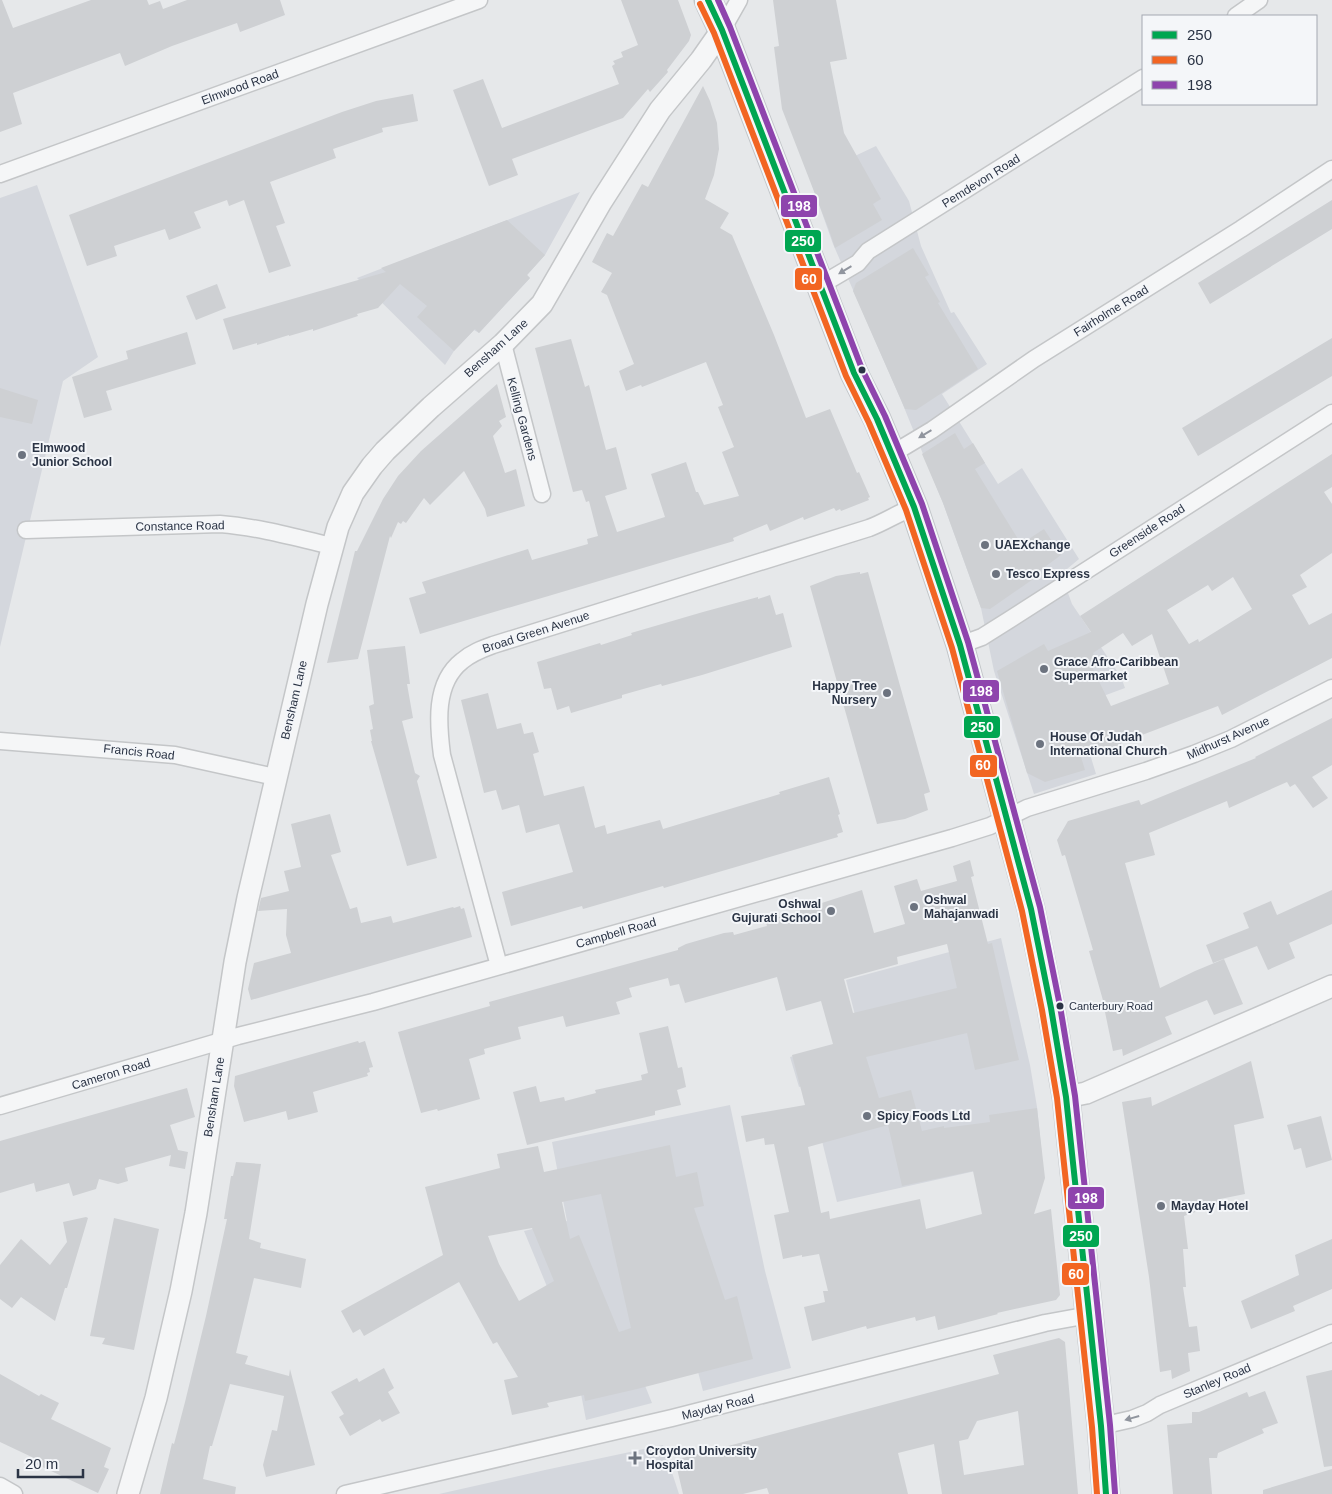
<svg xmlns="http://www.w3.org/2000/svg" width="1332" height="1494" font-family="Arial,sans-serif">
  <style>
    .built { fill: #d4d7dd }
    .building { fill: #ced0d3; fill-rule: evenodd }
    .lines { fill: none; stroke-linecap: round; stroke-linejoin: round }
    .minor-casing { stroke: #c4c6c8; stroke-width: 19 }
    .tertiary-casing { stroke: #c4c6c8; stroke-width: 24 }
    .primary-casing { stroke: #c2c5c8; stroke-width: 29 }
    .minor { stroke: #f5f6f7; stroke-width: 16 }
    .tertiary { stroke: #f5f6f7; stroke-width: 21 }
    .primary { stroke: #f8f8f8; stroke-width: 26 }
    .bus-1-casing { stroke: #f4f6f9; stroke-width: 10 }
    .bus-2-casing { stroke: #f4f6f9; stroke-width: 10 }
    .bus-3-casing { stroke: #f4f6f9; stroke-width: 10 }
    .bus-1 { stroke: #00a651; stroke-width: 6 }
    .bus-2 { stroke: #f26522; stroke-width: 6 }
    .bus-3 { stroke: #8e44ad; stroke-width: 6 }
    .oneway { fill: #90959e }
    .bus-dot { fill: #2b3445; stroke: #f4f6f9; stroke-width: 2 }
    .poi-dot { fill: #6c737f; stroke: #f4f6f9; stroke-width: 2 }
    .labels { text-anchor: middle; stroke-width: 4; stroke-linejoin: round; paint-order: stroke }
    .bus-label { font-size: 11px; fill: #2b3445; stroke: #f4f6f9; text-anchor: start }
    .street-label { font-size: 12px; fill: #2b3445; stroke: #f4f6f9 }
    .poi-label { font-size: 12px; font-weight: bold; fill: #2b3445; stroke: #f4f6f9; text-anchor: start }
    .line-badge { stroke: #f4f6f9; stroke-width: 2 }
    .badge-label { font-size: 14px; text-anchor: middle; font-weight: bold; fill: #fff }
  </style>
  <rect width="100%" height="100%" fill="#e6e8ea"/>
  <path class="built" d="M876,146l33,55 12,45 30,67 3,-1 33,52 -45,30 56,90 24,-16 57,91 -18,15 11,30 49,73 4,11 -19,7 -14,8 -9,28 13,43 -62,20 -40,-123 -13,-63 -38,-105 -42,-103 -68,-156 -22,-62 46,-27z
    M37,185l61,172 -35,24 -63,266v-449z
    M580,192l-35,63 -18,20 3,3 -51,55 -5,-3 -20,21 -9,14 -88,-87z
    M1001,938l29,127 7,42 5,49 -205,46 -29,-118 -9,3 -9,-30 71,-19 -15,-58z
    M730,1105l35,166 26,97 -88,23 -20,-77 -60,17 29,72 -66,17 -14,-73 -48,-116 43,-10 -15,-79z
    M663,1445l16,49h-240l106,-24z"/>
  <path class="building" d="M0,0h2l11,28 78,-28h56l2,5 11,-4 3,8 24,-9h93l5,15 -45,17 -3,-9 -65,23 -47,20 -5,-13 -107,40 9,31 -22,8z
    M621,0h57l13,35 -2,6 -22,29 1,2 -18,20 -2,-3 -25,29 -111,41 6,16 -29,11 -36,-96 30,-11 19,49 117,-44 -7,-18 3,-2 -2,-3 10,-4 -2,-5 17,-7z
    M773,0h63l11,59 -17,3 14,71 37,66 -8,5 9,16 -47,28 -6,-18 -47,-121 -8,-62 5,-1z
    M703,86l7,15 7,22 2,26 -5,26 -9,24 24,14 -9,15 12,7 42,100 32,83 24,-9 27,64 2,-1 11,25 -2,1 1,2 -28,11 -1,-2 -4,2 -2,-3 -30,12 -1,-3 -33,14 -3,-7 -34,14 1,3 -314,93 -11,-36 17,-5 -4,-11 106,-33 4,11 56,-16 -1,-5 11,-3 -9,-35 -3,1 -4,-12 -9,2 -38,-144 36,-9 14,48 4,-2 17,65 10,-3 11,42 -22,7 12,36 48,-15 -14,-43 35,-12 10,30h2l6,13 35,-9 -17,-44 12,-5 -16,-40 5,-2 -17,-43 -64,25 -1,-2 -15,6 -7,-20 15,-7 -27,-69 -6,-3 11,-19 -20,-11 15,-29 6,3 29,-52 6,3z
    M413,94l5,27 -36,7 1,4 -50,17 3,9 -66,24 15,41 -9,3 15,40 -22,7 -25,-73 -15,6 -2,-6 -33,12 7,16 -32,12 -4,-11 -51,17 3,10 -30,10 -18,-51 273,-103 34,-11z
    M1332,200v29l-122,75 -12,-21z
    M507,220l38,35 -18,20 3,3 -51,55 -4,-4 -21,22 -37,-34 10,-11 -27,-22 -22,24 -21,6 1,2 -45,15v-2l-24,7v-1l-32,10v-2l-24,7 -10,-31 163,-47 -5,-4z
    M913,248l16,27 -4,2 15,25 -2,1 40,66 -62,41 -11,-1 -52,-118 3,-8z
    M217,284l9,24 -30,12 -10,-24z
    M187,332l9,32 -90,27 6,19 -28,8 -12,-41 56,-18 -2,-8z
    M1332,338v38l-134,80 -16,-28z
    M497,384l9,33 -7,4 3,5 -9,10 12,37 11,-4 9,37 -38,11 -2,-8 -21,-38 -34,34 -6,-7 -18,25 -3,-2 -2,3 -3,-2 -7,16 -1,-2 -32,123 -31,4 28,-112h2l26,-52 15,-23 23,-25z
    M0,388l38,12 -6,24 -32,-7z
    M955,433l9,16 9,-6 12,20 -10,6 46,75 23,-15 17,26 -23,17 1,3 -49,34 -9,-1 -38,-105 -21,-49z
    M1332,454v33l-8,5 8,12v49l-32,22 7,12 -15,8 17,30 23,-12v45l-110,57 -4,-9 -97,37 1,3 -41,11 4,13 -40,12 -18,-9 -30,-102 47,-27 4,7 43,-19 -11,-16zM1233,577l19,32 -53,33 -1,-3 -9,5 -22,-34 41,-25 4,6zM1123,633l9,13 20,-12 17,50 -58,22 -19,-39 6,-3 -5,-11z
    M860,572v2l8,-2 62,220 -6,2 4,16 -23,9 -28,5 -67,-238 26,-10z
    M770,595l6,20 7,-2 9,34 -90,28 -40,11 -1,-2 -39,11v3l-51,15 -2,-7 -12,4 -6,-22 -7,1 -7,-27 63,-19 1,2 31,-10 -1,-2 72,-21 55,-15v2z
    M405,646l5,38h-3l6,34 -11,3 13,52 5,3 -3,5 20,77 -30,8 -36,-125h1l-2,-11 3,-1 -4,-23 5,-2 -7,-54z
    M488,693l9,36 24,-6 3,11 9,-2 6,20 -6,2 11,42 40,-10 11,42 10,-3 2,9 53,-14 3,9 117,-35 -1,-2 50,-15 11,37 -2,1 5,17 -6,2 1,3 -174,51 -1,-2 -80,23 -1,-3 -71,20 -9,-34 71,-20 -14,-48 -33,9 -7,-28 -17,5 -6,-20 -12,3 -23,-93z
    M1332,718v47l-20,12 16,21 -15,10 -18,-24 -5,3 -3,-5 -58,26 -2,-7 -78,32 6,22 -30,8 35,125 35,-17 29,-12 19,45 -29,11 -7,-15 -42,17 7,17 -49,22 -1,-7 -9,2 -8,-39 1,-1 -17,-60 4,-1 -28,-95 -3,1 -5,-16 11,-19 71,-21 2,5 115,-47 -1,-1z
    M330,814l11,38 -10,3 19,54 7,-2 4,16 30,-7 2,7 60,-16 1,1 6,-2 1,3 3,-1 8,29 -221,63 -3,-11 6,-26 37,-10 -5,-18 1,-26 -29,2 3,-13 28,-7 -5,-20 17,-4 -10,-43z
    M970,860l4,16 -3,1 17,67 4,-1 27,117 -44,10 -8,-37 -101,24 13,41 32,-8 11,41 22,-5v2l46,-6 -1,-7 48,-7 8,70 -11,36 17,-5 9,86 -4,5 -59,13 1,1 -60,16 -3,-14 -19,5 -1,-4 -48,12 -1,-3 -54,15 -8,-34 21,-5 -2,-11h5l-9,-37 -17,3v-2l-19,4 -9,-44 15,-3 -15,-68 -9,1 -1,-7 -18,4 -5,-26 64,-11 -13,-50 41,-11 -12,-43 -35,10 -9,-34 -92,26 -6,-19 -9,2 -2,-8 -39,10 3,9 -16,5 4,12 -54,13 -3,-11 -45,11 3,12 -37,10 1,5 -16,5 11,40 -42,12 -1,-2 -16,4 -23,-81 92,-26 -1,-4 189,-52v-2l8,-4 38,-11 9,-1 1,3 33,-9 -1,-3 10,-3 2,-3 22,-5v-2l62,-20 12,43 31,-9 -11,-38 23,-7 4,12 36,-10 -4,-15zM947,944l10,44 -104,25 -9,-34 54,-15 -1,-7zM888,1125l14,61 71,-15 9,43 -56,15 -6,-30 -90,20 -1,-8 -8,2 -13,-66z
    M1332,890v34l-43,19 6,15 -27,12 -11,-24 -44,17 -7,-18 43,-17 -6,-15 28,-12 6,14z
    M668,1026l10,42 4,-1 4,20 -9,3 4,15 -26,6v4l-128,30 -14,-53 23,-6 4,16 24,-5 1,4 31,-8 -1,-3 47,-10 -1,-5 7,-2 -9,-40z
    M358,1041l1,2 6,-2 8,26 -4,1 1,4 -3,1 1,3 -55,16 5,20 -30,8 -2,-9 -42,11 -10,-36 1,-10z
    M1251,1061l13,57 -30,7 11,69 -25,5 1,4 -37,13 4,33h-5l3,38h-3l6,40 8,-1 3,25 -12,2 2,18 -18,8 -1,-9 -11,2 -11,-95 -27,-175 29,-5 1,9z
    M187,1088l8,29 -25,8 8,25 10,2 -3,17 -16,-3 2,-11 -46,13 3,13 -10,3 -19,-5 -3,10 -23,7 -4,-13 -33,9 -2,-9 -34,10v-52z
    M1321,1116l11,44 -26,8 -5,-20 -7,2 -7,-25z
    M670,1145l6,32 21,-5 7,34 -10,2 31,92 12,-4 16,63 -116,30 -52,12 -1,-6 -37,8 2,4 -37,8 -8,-35 14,-3 -21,-35 -4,2 -34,-62 -95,54 -4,-7 -7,4 -12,-22 102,-56 -18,-68 75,-19 -3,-14 41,-8 6,26zM601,1194l30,134 -12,4 -40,-97 -9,4 -8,-37zM532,1228l22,53 -35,20 -20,-37 -11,-28z
    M236,1162l25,2 -12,75 12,4 -1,5 46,11 -5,29 -47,-10 -18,75 12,3 -3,8 44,12 1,-7 25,96 -49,12 -3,-12 9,-35 5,1 7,-35 -54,-12 -18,62h-2l-7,33 33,8 -1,7h-75l12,-51 2,1 11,-42 21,-86 21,-97h-3l7,-43h2z
    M86,1217l2,1 -21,70h-2l-10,33 -34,-24 -9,11 -12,-9v-34l21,-26 29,26 17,-23 -4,-20z
    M114,1218l45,11 -25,121 -32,-6 3,-6 -15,-2z
    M1332,1239v50l-39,17 2,5 -44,18 -10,-28 58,-26 -4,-20z
    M1059,1338l6,4 13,152h-136l-8,-50 -36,9 10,41h-139l-2,-6 -24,6h-60l-8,-34 324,-86 -6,-19zM1018,1411l6,54 -60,10 -5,-34 9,-2 9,-18z
    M384,1368l10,20 -6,4 12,21 -18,9 -2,-3 -30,17 -11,-19 5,-3 -13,-22 26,-14 2,4z
    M1332,1370v96l-8,1 -18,-91z
    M0,1374l39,22 2,-2 18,9 -8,16 60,29 -7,19 5,2 -11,24 -64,-30 2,-4 -36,-17z
    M1265,1391l13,32 -16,6 2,4 -46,20 -1,5h-8l3,36h-39l-6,-69 25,-2v-11h7l48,-20 2,5z
    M1332,1469v25h-69v-4z"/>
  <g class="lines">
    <g class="minor-casing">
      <path id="minor" d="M1236,16l23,-16
        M722,30l17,-30
        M0,174l479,-174
        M819,286l39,-23 10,-12 275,-173
        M503,344l39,150
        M892,454l40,-24 102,-71 207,-130 91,-60
        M26,530l194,-6c38,3 74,13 112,22
        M960,645l22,-8 27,-17 323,-207
        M0,741l175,14 100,22
        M499,966l-57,-211c-4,-31 -8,-72 20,-94 9,-8 20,-12 31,-16l376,-117c16,-6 29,-15 45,-21
        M0,1106l238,-70 135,-34 579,-164 38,-12 37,-18 119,-37 48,-17 37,-15 101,-51
        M1101,1426l31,-7 15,-6 13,-8 172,-72
        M0,1486l14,8
        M345,1494l327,-76 373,-95 44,-8"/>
    </g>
    <g class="tertiary-casing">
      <path id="tertiary" d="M1066,1097l20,-4 246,-107
        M128,1494l28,-96 25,-107 15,-78 39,-251 13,-64 69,-294 21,-77 15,-34 19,-27 13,-15 46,-44 72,-63 39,-40 59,-102 59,-92 41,-50 21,-30"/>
    </g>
    <g class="primary-casing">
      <path id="primary" d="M708,0l14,30 132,343 23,46 37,88 46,138 71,264 20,99 15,89 35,329 5,68"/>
    </g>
    <use href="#minor" class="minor"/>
    <use href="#tertiary" class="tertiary"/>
    <use href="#primary" class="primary"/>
    <g class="bus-1-casing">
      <path id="bus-1" d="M708,0l14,30 132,343 23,46 37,88 46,138 71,264 20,99 15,89 35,329 5,68"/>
    </g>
    <g class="bus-2-casing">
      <path id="bus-2" d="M700,4l14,29 132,343 23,47 37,87 46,138 70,263 20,99 15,88 35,329 5,67"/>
    </g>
    <g class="bus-3-casing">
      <path id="bus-3" d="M718,0l12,27 132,342 23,47 37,88 46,138 72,265 20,99 15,90 35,329 5,68"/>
    </g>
    <use href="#bus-1" class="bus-1"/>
    <use href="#bus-2" class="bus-2"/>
    <use href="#bus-3" class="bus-3"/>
  </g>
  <defs><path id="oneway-solid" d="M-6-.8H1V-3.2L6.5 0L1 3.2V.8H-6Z" transform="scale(1.25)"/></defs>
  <g class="oneway">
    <use href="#oneway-solid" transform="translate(845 270) rotate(149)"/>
    <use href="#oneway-solid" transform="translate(925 434) rotate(149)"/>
    <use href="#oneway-solid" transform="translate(1132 1418) rotate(164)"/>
  </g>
  <g class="bus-dot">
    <circle cx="862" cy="370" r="4.5"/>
    <circle cx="1060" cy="1006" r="4.5"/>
  </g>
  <g class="poi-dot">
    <circle cx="22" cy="455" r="5"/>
    <circle cx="985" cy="545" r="5"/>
    <circle cx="996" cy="574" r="5"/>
    <circle cx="1044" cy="669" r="5"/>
    <circle cx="887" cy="693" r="5"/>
    <circle cx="1040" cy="744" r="5"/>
    <circle cx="914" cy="907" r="5"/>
    <circle cx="831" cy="911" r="5"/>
    <circle cx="867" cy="1116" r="5"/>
    <circle cx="1161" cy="1206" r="5"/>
    <path d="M632.5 1450.5h5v5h5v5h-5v5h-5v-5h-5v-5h5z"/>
  </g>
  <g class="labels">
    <g class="bus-label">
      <text x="1069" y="1010">Canterbury Road</text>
    </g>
    <g class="street-label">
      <text transform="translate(240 87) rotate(-20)" y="4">Elmwood Road</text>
      <text transform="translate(981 181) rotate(-32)" y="4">Pemdevon Road</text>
      <text transform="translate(1111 311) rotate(-32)" y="4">Fairholme Road</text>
      <text transform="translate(496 348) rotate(-42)" y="4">Bensham Lane</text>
      <text transform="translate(522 419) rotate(75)" y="4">Kelling Gardens</text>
      <text transform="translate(180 526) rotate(-1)" y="4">Constance Road</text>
      <text transform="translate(1147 531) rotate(-33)" y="4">Greenside Road</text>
      <text transform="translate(536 632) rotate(-18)" y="4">Broad Green Avenue</text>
      <text transform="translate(294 700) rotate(-77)" y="4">Bensham Lane</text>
      <text transform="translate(1228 738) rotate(-24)" y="4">Midhurst Avenue</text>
      <text transform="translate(139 752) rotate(6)" y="4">Francis Road</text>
      <text transform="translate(616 933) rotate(-16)" y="4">Campbell Road</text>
      <text transform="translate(111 1074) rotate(-17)" y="4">Cameron Road</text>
      <text transform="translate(214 1097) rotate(-81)" y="4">Bensham Lane</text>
      <text transform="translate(1217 1381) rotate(-23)" y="4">Stanley Road</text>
      <text transform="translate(718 1407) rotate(-14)" y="4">Mayday Road</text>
    </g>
    <g class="poi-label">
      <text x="32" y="452">Elmwood<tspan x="32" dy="14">Junior School</tspan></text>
      <text x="995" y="549">UAEXchange</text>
      <text x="1006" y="578">Tesco Express</text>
      <text x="1054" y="666">Grace Afro-Caribbean<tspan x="1054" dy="14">Supermarket</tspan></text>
      <text x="877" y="690" text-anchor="end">Happy Tree<tspan x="877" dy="14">Nursery</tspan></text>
      <text x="1050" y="741">House Of Judah<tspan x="1050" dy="14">International Church</tspan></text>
      <text x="924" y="904">Oshwal<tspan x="924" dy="14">Mahajanwadi</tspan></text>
      <text x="821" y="908" text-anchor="end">Oshwal<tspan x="821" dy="14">Gujurati School</tspan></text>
      <text x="877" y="1120">Spicy Foods Ltd</text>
      <text x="1171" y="1210">Mayday Hotel</text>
      <text x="646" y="1455">Croydon University<tspan x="646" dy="14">Hospital</tspan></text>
    </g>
  </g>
  <g class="line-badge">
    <rect x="780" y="194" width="38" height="24" rx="5" fill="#8e44ad"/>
    <rect x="784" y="229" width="38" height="24" rx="5" fill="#00a651"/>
    <rect x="794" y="267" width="29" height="24" rx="5" fill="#f26522"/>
    <rect x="962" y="679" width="38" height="24" rx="5" fill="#8e44ad"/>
    <rect x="963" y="715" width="38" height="24" rx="5" fill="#00a651"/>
    <rect x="969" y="754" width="29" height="24" rx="5" fill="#f26522"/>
    <rect x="1067" y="1186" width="38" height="24" rx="5" fill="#8e44ad"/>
    <rect x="1062" y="1224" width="38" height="24" rx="5" fill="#00a651"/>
    <rect x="1061" y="1262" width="29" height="24" rx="5" fill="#f26522"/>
  </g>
  <g class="badge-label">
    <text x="799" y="211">198</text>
    <text x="803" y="246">250</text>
    <text x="809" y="284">60</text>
    <text x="981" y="696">198</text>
    <text x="982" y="732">250</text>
    <text x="983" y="770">60</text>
    <text x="1086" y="1203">198</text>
    <text x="1081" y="1241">250</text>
    <text x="1076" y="1279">60</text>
  </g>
  <rect x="1142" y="15" width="175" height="90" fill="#f4f6f9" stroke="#a4a8b1"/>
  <rect x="1152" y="31" width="25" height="8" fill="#00a651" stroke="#a4a8b1"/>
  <text x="1187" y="40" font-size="15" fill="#2b3445">250</text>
  <rect x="1152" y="56" width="25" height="8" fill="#f26522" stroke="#a4a8b1"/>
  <text x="1187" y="65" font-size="15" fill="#2b3445">60</text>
  <rect x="1152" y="81" width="25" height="8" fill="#8e44ad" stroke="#a4a8b1"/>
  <text x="1187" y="90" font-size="15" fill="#2b3445">198</text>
  <path d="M18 1469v8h65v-8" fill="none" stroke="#2b3445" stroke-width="2.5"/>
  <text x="25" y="1469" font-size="15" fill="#2b3445" stroke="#f4f6f9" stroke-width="4" paint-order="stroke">20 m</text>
</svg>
